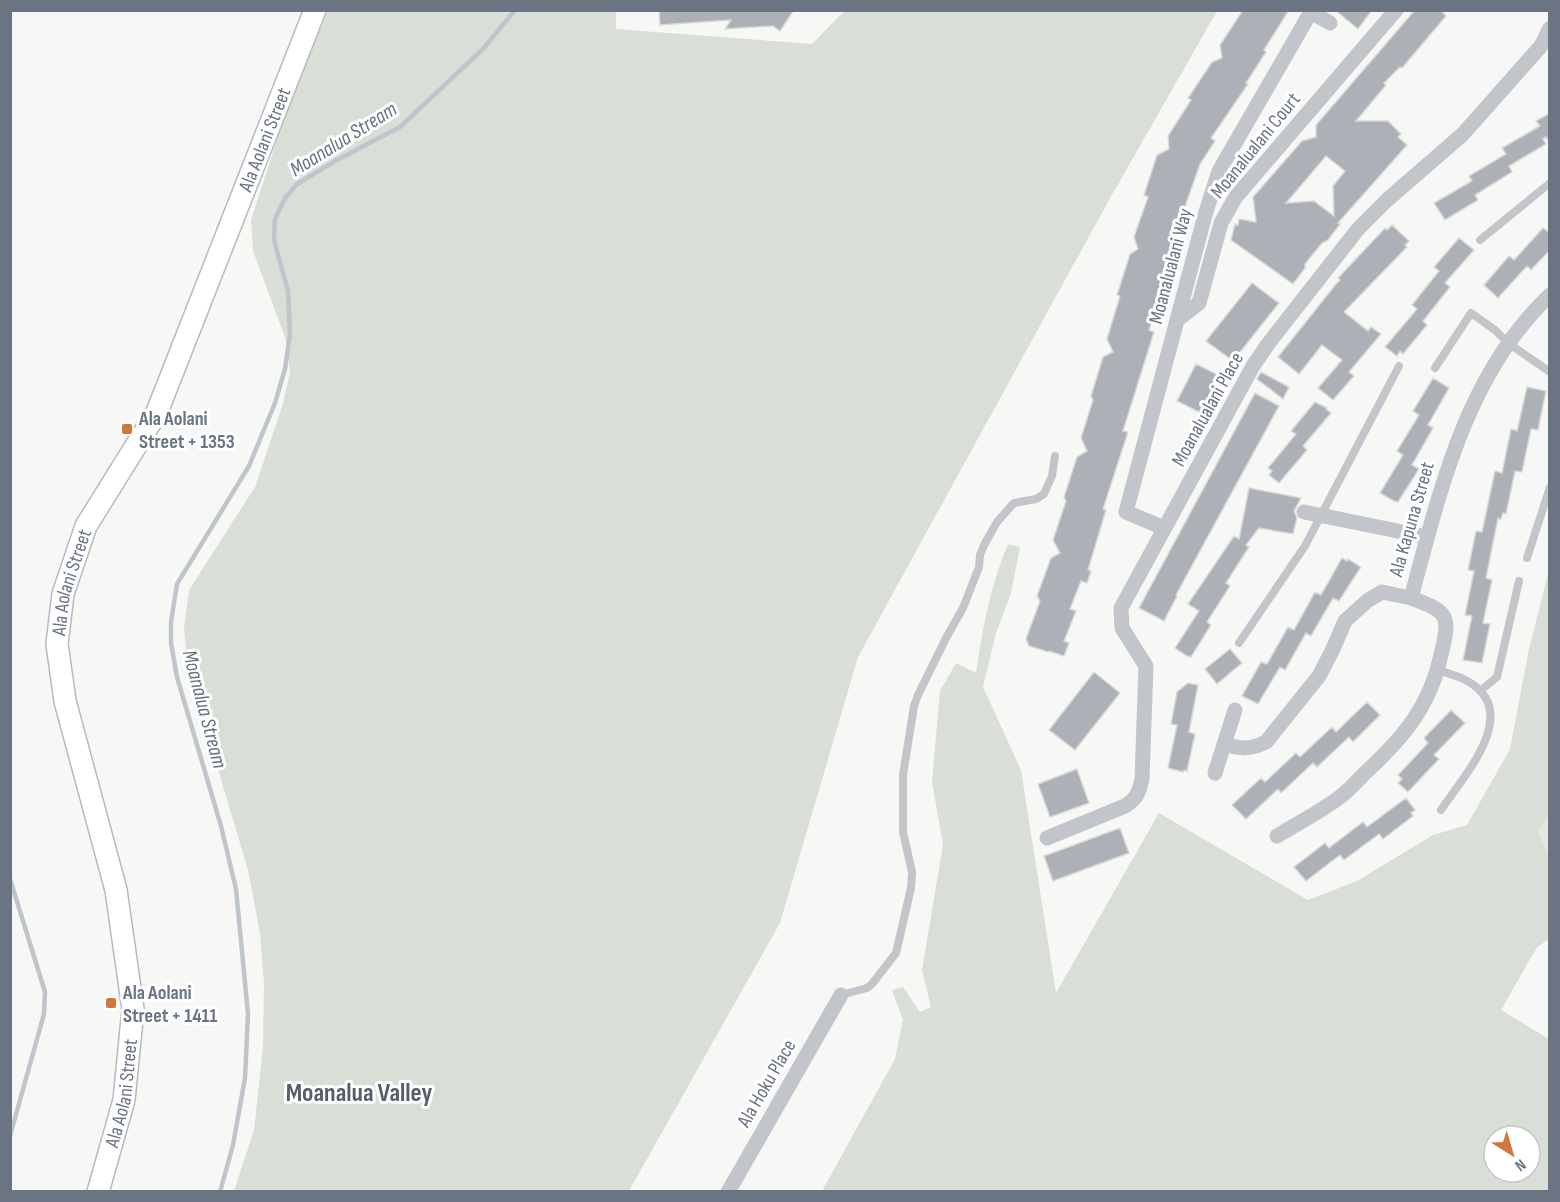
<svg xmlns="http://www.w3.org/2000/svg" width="1560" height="1202" font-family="'Sofia Sans Condensed',sans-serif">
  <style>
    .built { fill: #e5e7e6 }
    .green { fill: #d9ded7; fill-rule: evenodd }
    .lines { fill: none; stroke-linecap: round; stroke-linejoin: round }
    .stream { stroke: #bec5cb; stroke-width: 4.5 }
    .building { fill: #acb1b7; stroke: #d9dad8; stroke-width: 1.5; fill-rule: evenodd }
    .secondary-casing { stroke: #b7babf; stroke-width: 24 }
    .lane { stroke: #c2c5c9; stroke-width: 8 }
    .street { stroke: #c2c5c9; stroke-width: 15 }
    .secondary { stroke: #fff; stroke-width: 21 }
    .poi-dot { fill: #d0773e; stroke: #fff; stroke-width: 2 }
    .labels { text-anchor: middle; stroke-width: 6; stroke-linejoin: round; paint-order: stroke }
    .street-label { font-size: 20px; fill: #6a7483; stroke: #fff }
    .poi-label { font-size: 20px; font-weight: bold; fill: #6a7483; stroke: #fff; text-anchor: start }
    .water-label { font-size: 21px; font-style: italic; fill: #66747f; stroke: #fff }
    .district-label { font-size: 26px; font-weight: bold; fill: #575e69; stroke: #fff }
  </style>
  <rect width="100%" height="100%" fill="#f7f8f6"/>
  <path class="built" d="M1549,793v132l-22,-86z"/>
  <path class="green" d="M328,11h288v18l196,15 32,-33h373l-108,189 -251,457 -78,266 -151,268h-395l20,-61 9,-83 1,-64 -4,-50 -12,-63 -60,-201 -4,-42 5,-37 66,-103 28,-83 7,-32 -4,-32 -33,-89 -2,-31 33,-102z
    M1008,544l12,3 -9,46 -15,40 -13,54 38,83 35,223 103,-180 149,87 49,-19 76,-46 34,-10 43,-76 19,-100 20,-79 1,239 -12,23 11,25v82l-12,8 -36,63 48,29v152h-727l73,-132 8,-39 -11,-30 11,-3 17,25 11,-5 -9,-37 21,-125 -11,-63 8,-91 16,-28 20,10c7,-46 14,-86 32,-129zM1494,1136h36v36h-36z"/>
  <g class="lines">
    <path class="stream" d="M10,879l35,113 -1,22 -34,122
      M220,1192l13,-47 12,-67 3,-64 -12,-125 -15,-63 -44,-149 -6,-34v-21l6,-38 72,-118 26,-63 10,-34 5,-35 -2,-43 -14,-51 1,-21 10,-21 12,-14 40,-24 63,-33 83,-78 32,-39"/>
  </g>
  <path class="building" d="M659,10h135l-14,21 -7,-5 -48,3 6,-9 -71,5z
    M1243,10h46l-25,40 2,2 -20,31 2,1 -37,54 4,3 -15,23 -23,65 5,2 -13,35 3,1 -23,63 5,2 -31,99 5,1 -25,77 3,1 -18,60 3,1 -4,12 -6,-2 -11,28 6,2 -12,30 5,2 -5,13 -15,-5 -1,1 -19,-6 -3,-7 14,-38 -3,-5 14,-38 9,-5 -7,-13 13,-39 -2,-4 13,-40 10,-6 -6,-13 12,-38 -2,-4 12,-39 10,-5 -6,-13 13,-43 -3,-1 13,-41 8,-5 -4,-12 14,-40 -4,-2 13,-40 12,-6 -1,-13 23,-36 -3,-2 24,-36 10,-4 -2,-13z
    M1335,10h37l-14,19z
    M1415,10h26l5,6 -44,52 -2,-1 -16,16 2,2 -30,36h32l13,13 -3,3 9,8 -69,78 2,1 -12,16 -6,3 -17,21v4l-12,16 -62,-44 4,-16 3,1 1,-6 17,3 -3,-25 49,-56 14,-4v-12zM1326,156l19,15 -12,15 1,30 -20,-15 -28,2z
    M1550,113v30l-4,-6 -3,2 3,5 -37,22 3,6 -37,23 3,5 -33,20 -11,-17 38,-22 -3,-5 37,-22 -4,-6 38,-22 -4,-5z
    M1392,225l17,16 -4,4 2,2 -63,65 24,19 3,-4 10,7 -32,38 5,4 -21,24 -15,-12 24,-28 -20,-15 -23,29 -21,-17 58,-73 4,-4 -2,-2 47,-50 2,2z
    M1543,228l7,5v17l-19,20 -4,-4 -29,32 -14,-13 25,-29 5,4z
    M1459,238l15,12 -29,33 5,4 -27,34 4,4 -24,29 -3,-3 -3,5 -12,-9 32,-38 -5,-4 27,-34 -5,-4z
    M1252,283l27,20 -46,58 -27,-20z
    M1196,364l30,15 -19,37 -30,-15z
    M1261,372l28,15 -6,12 -26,-20z
    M1433,378l16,10 -21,37 5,3 -21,37 7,4 -21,33 -4,-1 -14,-8 23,-38 -6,-4 22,-36 -6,-4z
    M1527,387l19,4 -8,39 -7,-1 -9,43 -7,-1 -9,43 -3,-1 -2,6 -3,-1 -12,60 6,2 -9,43 7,1 -8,39 -19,-3 9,-44 -7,-1 9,-44 -6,-1 8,-39 6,1 13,-61 7,2 9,-44 6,2z
    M1255,393l24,13 -103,189 1,1 -13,25 -25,-13z
    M1315,402l12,6 -1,1 5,4 -28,33 4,4 -28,33 -10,-8 3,-4 -4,-3 28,-34 -5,-3z
    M1249,488l52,10 -7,13 3,7 -4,16 -34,-6 -13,17 3,2 -23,36 4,3 -23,36 4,3 -20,32 -4,-1 -12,-8 24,-37 -11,-7 46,-68 5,3z
    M1342,558l5,3 1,-2 13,8 -22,34 -6,-3 -22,38 -5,-3 -21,37 -5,-3 -22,37 -16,-8 19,-34 6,2 21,-37 6,3 21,-38 6,3z
    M1230,649l12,14 -25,21 -12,-15z
    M1094,672l26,21 -45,57 -26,-20z
    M1188,683l10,2 -9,47 6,2 -8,37 -3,-1 -1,2 -15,-4 9,-43 -6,-1 6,-32z
    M1367,702l13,13 -27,27 -4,-5 -32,30 -4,-4 -32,30 -3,-4 -32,30 -14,-14 29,-27 4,4 31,-29 4,4 32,-30 4,5z
    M1451,710l14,13 -31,32 5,4 -31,33 -10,-9 4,-4 -4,-4 30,-32 -4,-5z
    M1077,769l12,34 -39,14 -12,-33z
    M1406,798l9,12 -4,3 2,3 -30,23 -4,-5 -35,26 -4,-5 -34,26 -12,-14 31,-24 4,5 34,-26 4,5z
    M1120,828l9,25 -76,28 -9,-25z"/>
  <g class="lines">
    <g class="secondary-casing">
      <g id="secondary">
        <path id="s1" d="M98,1192l26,-92 9,-91 -17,-119 -51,-189 -8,-57 6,-50 23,-68 71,-114 158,-402"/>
      </g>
    </g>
    <path class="lane" d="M1480,240l70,-57
      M1435,368l36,-55 24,17 13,13 42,29
      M1527,558l23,-71
      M1239,643l66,-97 94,-180
      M1438,670c10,4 22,6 31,12 53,31 -6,95 -28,128
      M1480,691l17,-14 22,-96
      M841,995l26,-7 5,-4 24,-31 15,-65 1,-16 -9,-40v-57l11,-69 4,-11 28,-57 17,-30 16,-41 1,-12 4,-10 13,-23 17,-19 22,-4 8,-5 8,-18 3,-20"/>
    <path class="street" d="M1311,12l19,11
      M1177,320l22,-17 22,-80 14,-25 161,-188
      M1304,512l123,25
      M1164,528l-38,-16 79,-297 14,-44 93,-161
      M1224,744c15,5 27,6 42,-2l53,-66 14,-27 12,-28 22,-20 15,-9 29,6
      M1215,773l20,-63
      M1277,836c21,-13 43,-24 63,-39 9,-7 18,-17 26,-25 38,-35 64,-66 75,-117 10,-41 7,-43 -30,-57 29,-107 55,-224 139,-303
      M1047,838l78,-32c12,-7 14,-14 17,-27l4,-113 -24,-38 -1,-20 132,-242 15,-22 90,-115 29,-29 76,-66 78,-88 9,-18
      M728,1192l113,-197"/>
    <use href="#secondary" class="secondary"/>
  </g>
  <g class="poi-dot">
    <rect x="121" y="423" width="12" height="12" rx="3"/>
    <rect x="105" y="997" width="12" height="12" rx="3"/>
  </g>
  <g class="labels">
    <g class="street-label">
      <text dy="7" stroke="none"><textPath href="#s1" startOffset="1110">Ala Aolani Street</textPath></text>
      <text transform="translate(1255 145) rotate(-51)" y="7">Moanalualani Court</text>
      <text transform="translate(1170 266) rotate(-75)" y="7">Moanalualani Way</text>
      <text transform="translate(1207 409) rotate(-61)" y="7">Moanalualani Place</text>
      <text transform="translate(1411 519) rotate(-74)" y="7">Ala Kapuna Street</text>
      <text dy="7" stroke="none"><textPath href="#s1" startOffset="624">Ala Aolani Street</textPath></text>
      <text transform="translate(766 1083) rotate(-60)" y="7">Ala Hoku Place</text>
      <text dy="7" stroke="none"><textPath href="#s1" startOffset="102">Ala Aolani Street</textPath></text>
    </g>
    <g class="poi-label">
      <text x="139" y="425">Ala Aolani<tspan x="139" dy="23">Street + 1353</tspan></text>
      <text x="123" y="999">Ala Aolani<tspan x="123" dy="23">Street + 1411</tspan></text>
    </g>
    <g class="water-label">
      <text transform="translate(343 139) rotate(-32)" y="7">Moanalua Stream</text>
      <text transform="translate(205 709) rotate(75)" y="7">Moanalua Stream</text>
    </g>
    <g class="district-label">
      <text x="359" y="1101">Moanalua Valley</text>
    </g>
  </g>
  <rect width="1560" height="1202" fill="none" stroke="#6a7483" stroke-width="24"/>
  <g transform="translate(1512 1154) rotate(143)"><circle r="28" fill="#ffffff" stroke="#c3c7cd" stroke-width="1.5"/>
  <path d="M0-4.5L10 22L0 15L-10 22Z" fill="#d0773e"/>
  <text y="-9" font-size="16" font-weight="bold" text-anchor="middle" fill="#6a7483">N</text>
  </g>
</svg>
